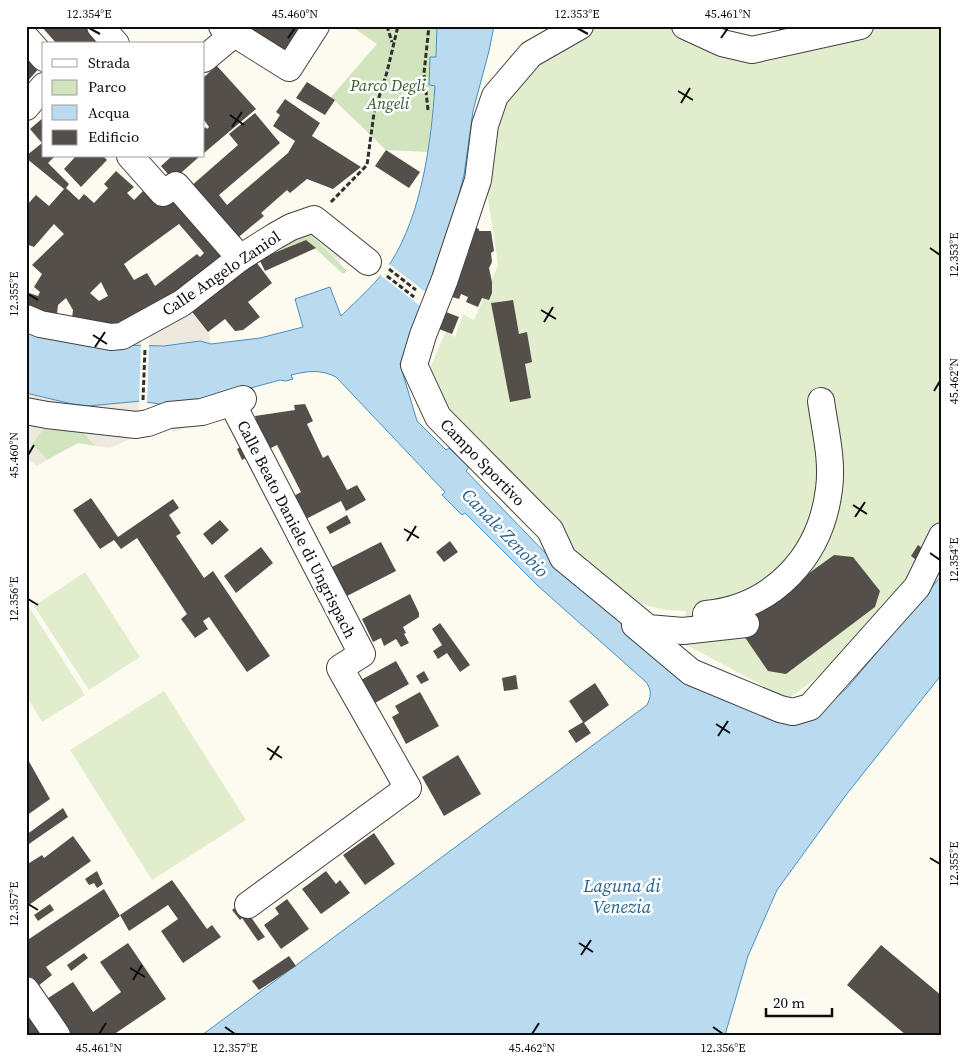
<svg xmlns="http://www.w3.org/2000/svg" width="968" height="1061" font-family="'Source Serif 4',serif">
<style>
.green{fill:#d1e4bd}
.pitch{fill:#e2edcd}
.plaza{fill:#ede9df}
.water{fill:#badbef;stroke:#498fbe}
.pier{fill:#fdfbf0}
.building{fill:#554f4b;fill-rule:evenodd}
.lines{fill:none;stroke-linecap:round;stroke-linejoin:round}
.minor-casing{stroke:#404040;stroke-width:28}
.path{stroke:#2f2f2f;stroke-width:3;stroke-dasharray:5 2.5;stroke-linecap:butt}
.minor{stroke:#fff;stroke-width:26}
.ticks{fill:none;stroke:#0d0d0d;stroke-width:2}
.labels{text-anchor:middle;stroke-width:5;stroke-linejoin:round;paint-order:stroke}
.park-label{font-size:16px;font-style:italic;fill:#315e25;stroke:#fff}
.street-label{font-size:16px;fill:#0d0d0d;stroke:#fff}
.water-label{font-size:18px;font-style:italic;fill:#246292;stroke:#fff}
.neatline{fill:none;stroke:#0d0d0d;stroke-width:2}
.ticks-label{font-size:12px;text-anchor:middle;fill:#0d0d0d}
</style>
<rect width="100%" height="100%" fill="#fdfbf0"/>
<g class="green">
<polygon points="351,26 437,26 436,57 430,58 429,85 435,85 428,152 386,150 331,97 377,44"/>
<polygon points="294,233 310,233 347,271 343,274 306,240 259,259"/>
<polygon points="43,429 82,431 95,446 78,443 47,460 32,444"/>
</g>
<g class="pitch">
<polygon points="606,26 668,26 773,52 876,26 942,26 942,524 873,636 788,699 681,642 686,611 665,610 637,603 566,550 445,413 426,377 446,331 455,337 463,314 474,320 498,265 485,177 491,127 526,70 581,33"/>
<polygon points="85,572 140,657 89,690 34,606"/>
<polygon points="29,607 85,695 42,722 26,696 26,609"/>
<polygon points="164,691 246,820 152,880 70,750"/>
</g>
<g class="plaza">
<polygon points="307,212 369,273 370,277 369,278 347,254 338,261 310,233 294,233 189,309 208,332 211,344 200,341 164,346 149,346 150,331 141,331 141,346 125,345 71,327"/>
<polygon points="26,393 72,404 139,401 138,416 147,417 147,408 173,411 172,407 147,404 147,402 241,409 173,432 167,422 110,448 95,446 82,431 43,429 32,444 47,460 37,466 26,458"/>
</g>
<path class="water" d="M 437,26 L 494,26 L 489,51 L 473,111 L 464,175 L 457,202 L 421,309 L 400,364 L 417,421 L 446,450 L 449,448 L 469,467 L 466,471 L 556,564 L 681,669 L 812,719 L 847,688 L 942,575 L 942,674 L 846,795 L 777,890 L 748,956 L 725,1035 L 202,1035 L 647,705 C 651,697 652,690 646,682 L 537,585 L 465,513 L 462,515 L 442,495 L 445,492 L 336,377 C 320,369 308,371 291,375 L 293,379 L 286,381 L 280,380 L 229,394 L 172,406 L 141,401 L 88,406 L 72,404 L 26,393 L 26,323 L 125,345 L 164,346 L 200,341 L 211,344 L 260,338 L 303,327 L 295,299 L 330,287 L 341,316 C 358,299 378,282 391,262 C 422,213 431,143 435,86 L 429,85 L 430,57 L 436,57 Z"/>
<g class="pier">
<polygon points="389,264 428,294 423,308 380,275"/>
<polygon points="141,343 149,344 147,405 139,404"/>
</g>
<g class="building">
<polygon points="41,26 93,26 109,44 57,44"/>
<polygon points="230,26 302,26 288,63"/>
<polygon points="777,26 797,26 783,36"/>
<polygon points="26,54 41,66 26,83"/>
<polygon points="217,66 256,109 204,153 204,129 206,127 207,129 209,127 204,120 204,77"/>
<polygon points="307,82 335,100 325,115 296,98"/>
<polygon points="285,99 320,123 312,136 361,167 333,189 307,179 290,193 287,190 261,213 264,216 235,240 190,187 238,145 229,134 255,113 280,143 219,195 227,205 288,153 295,141 273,126 280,115 276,112"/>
<path d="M 44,117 L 44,156 L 55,156 L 48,163 L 69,184 L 66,188 L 79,200 L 84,194 L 94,203 L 108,188 L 104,184 L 116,171 L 134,187 L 127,193 L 134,200 L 146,188 L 174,194 L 226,255 L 165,303 L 112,334 L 71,327 L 73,310 L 66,298 L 58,305 L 56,324 L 26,308 L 26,292 L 38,296 L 40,292 L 34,287 L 42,274 L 32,265 L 64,234 L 54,224 L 34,247 L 26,244 L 26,206 L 36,195 L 49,206 L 64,189 L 26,158 L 26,156 L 42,143 L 30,129 ZM 179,224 L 204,253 L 200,257 L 197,254 L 155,286 L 147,273 L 134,280 L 124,264 ZM 101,282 L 108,296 L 99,301 L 90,293 Z"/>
<polygon points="386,150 420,172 409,188 375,166"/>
<polygon points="76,156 103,156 107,160 81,187 64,169"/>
<polygon points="172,156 200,156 173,180 161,166"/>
<polygon points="472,226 479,229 479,231 491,231 494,251 491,253 492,262 489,268 492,282 492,293 489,300 482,298 478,307 466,302 468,297 461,294 459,299 452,297 469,251 465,250"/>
<polygon points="306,240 316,248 265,271 259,259"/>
<polygon points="254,259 272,283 248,302 260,317 243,330 235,331 225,319 208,332 189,308"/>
<polygon points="513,300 519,334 527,332 532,362 525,364 531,398 510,402 491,303"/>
<polygon points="446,312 459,317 452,334 439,329"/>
<polygon points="305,404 313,421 307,424 323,458 328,455 347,490 357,485 366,500 346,511 341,501 304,520 292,497 301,492 277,445 267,450 260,434 255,416 295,410 294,405"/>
<polygon points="248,443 253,454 242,460 237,449"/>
<polygon points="91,498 118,537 173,499 179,508 169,515 181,533 176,536 204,578 213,571 270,656 247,672 209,617 203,621 208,629 195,638 181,619 187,614 137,538 121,549 114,540 100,549 73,510"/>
<polygon points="347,515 351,523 330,534 326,527"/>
<polygon points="220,520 229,530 212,545 203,534"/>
<polygon points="450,541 458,552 444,562 436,552"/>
<polygon points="381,542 396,571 343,598 328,569"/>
<polygon points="918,545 931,554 923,565 911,556"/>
<polygon points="261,547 273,563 236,593 224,576"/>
<polygon points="834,555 853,557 880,591 875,607 786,674 768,671 744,636 746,619"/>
<polygon points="410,594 419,613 419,617 403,627 406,633 404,634 409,643 401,647 396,639 384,646 381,638 373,642 362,619"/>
<polygon points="440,623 470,665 460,672 447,653 438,659 433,651 442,645 432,629"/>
<polygon points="396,661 409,684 375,703 361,680"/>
<polygon points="424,671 429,680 421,684 416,676"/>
<polygon points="516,675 518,689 504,691 502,678"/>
<polygon points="595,683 609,705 584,723 591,733 576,743 568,731 583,722 569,701"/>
<polygon points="420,692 439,726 406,744 392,717 399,713 395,706"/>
<polygon points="458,755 481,794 444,816 422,777"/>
<polygon points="26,756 50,799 26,816"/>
<polygon points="63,808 68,817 26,846 26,835"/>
<polygon points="374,833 395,864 365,885 343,855"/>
<polygon points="73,836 91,861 26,907 26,865 42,855 44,858"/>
<polygon points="97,871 103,884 97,888 94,883 89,885 85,879"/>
<polygon points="326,871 336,884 340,880 350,893 321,914 302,889"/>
<polygon points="172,880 207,929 212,925 221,937 183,963 161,931 178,919 168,905 129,931 120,915"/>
<polygon points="104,889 120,916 46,967 52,975 38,986 32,977 30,979 26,973 26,941"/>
<polygon points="287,899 309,929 281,949 264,925 279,914 275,908"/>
<polygon points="241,903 265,937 258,941 242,918 240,920 232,910"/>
<polygon points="50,904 54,910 38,921 34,915"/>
<polygon points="128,943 166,999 113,1035 69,1035 45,1000 73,982 93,1012 121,992 100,962"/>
<polygon points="881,945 942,996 942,1035 906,1035 847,985"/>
<polygon points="84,953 88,958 71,971 67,965"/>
<polygon points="289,956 296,966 259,990 252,981"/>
<polygon points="26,1007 47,1035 26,1035"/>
</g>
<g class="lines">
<g class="minor-casing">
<g id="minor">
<polyline points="100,26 116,44"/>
<polyline points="222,26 289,68 316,26"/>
<polyline points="580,26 531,54 495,96 485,125 478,180 445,279 423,335 414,365 438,417 550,530 563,558 648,628 683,631 746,624"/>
<polyline points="685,26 722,43 752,50 860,26"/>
<polyline points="26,38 44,58"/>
<polyline points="204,59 234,34"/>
<polyline points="26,107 44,86"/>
<polyline points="130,156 163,193 176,185 240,258"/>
<polyline points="26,318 40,324 111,337 122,336 182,303 240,258 275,236 291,227 314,219 368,262"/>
<polyline points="232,403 362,654 340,668 408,788 248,905"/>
<polyline points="26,411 47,415 136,425 148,423 169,415 202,412 243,399"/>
<path d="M 706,614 C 774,607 821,556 829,489 C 833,460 825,430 821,401"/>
<polyline points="635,625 691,672 780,709 793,712 810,707 917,587 942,536"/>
<polyline points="26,990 57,1035"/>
</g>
</g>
<g class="path">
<polyline points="387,26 392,42"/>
<polyline points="428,110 424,73 429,26"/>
<polyline points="331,202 367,165 374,113 387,72 398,26"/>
<polyline points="389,269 416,290"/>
<polyline points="387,276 414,297"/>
<polyline points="143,400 145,349"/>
</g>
<use href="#minor" class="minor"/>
</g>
<path class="ticks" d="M 89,28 L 100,34M 577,28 L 588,34M 288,38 L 295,28M 721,38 L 728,28M 678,91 L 693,100M 681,103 L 690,88M 230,115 L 244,125M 232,127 L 242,112M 930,248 L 940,255M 28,294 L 38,300M 541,310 L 556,319M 544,322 L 553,307M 93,335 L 107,344M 95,347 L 105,332M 934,391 L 940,381M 28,455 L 34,445M 853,505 L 867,514M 855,517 L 865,502M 404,529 L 419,538M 407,541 L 416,526M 930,553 L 940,560M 28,599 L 38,605M 716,724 L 730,733M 718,736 L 728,721M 267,748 L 282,758M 270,760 L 279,746M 930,858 L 940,864M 28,904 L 38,910M 579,943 L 593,952M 581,955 L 591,940M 130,968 L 145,977M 133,980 L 142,965M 225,1027 L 235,1034M 713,1027 L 723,1034M 99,1034 L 106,1023M 532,1034 L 539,1023"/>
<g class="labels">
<g class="park-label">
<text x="388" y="91">Parco Degli<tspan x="388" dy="18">Angeli</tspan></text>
</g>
<g class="street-label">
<text transform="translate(221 273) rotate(-34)" y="6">Calle Angelo Zaniol</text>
<text transform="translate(483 462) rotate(46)" y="6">Campo Sportivo</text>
<text transform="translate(297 529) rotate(63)" y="6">Calle Beato Daniele di Ungrispach</text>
</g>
<g class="water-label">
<text transform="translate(505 533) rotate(46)" y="6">Canale Zenobio</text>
<text x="622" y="892">Laguna di<tspan x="622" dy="21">Venezia</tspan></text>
</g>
</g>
<rect width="968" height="1061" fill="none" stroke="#ffffff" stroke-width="55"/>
<rect x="42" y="42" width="162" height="115" fill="#ffffff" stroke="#9e9e9e"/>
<rect x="52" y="59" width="25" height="8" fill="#ffffff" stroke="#9e9e9e"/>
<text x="88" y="68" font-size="15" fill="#0d0d0d">Strada</text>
<rect x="52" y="80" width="25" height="15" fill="#d1e4bd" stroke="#9e9e9e"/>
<text x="88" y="92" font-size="15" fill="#0d0d0d">Parco</text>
<rect x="52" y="105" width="25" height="15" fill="#badbef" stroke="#9e9e9e"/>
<text x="88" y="118" font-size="15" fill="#0d0d0d">Acqua</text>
<rect x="52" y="130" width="25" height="15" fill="#554f4b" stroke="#9e9e9e"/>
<text x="88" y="142" font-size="15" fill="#0d0d0d">Edificio</text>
<path d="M766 1008v8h66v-8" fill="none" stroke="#0d0d0d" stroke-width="2.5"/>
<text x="773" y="1008" font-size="15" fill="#0d0d0d" stroke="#ffffff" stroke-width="4" paint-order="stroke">20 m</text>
<rect x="28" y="28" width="912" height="1006" class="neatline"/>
<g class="ticks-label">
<text x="89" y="18">12.354°E</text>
<text x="295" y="18">45.460°N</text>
<text x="577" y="18">12.353°E</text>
<text x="728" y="18">45.461°N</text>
<text transform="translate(954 255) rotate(-90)" y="4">12.353°E</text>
<text transform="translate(14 294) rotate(-90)" y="4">12.355°E</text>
<text transform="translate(954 381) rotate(-90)" y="4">45.462°N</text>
<text transform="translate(14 455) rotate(-90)" y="4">45.460°N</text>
<text transform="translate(954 560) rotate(-90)" y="4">12.354°E</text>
<text transform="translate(14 599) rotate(-90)" y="4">12.356°E</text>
<text transform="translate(954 864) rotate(-90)" y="4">12.355°E</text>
<text transform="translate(14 904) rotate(-90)" y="4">12.357°E</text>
<text x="99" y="1052">45.461°N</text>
<text x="235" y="1052">12.357°E</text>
<text x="532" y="1052">45.462°N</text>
<text x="723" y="1052">12.356°E</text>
</g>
</svg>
